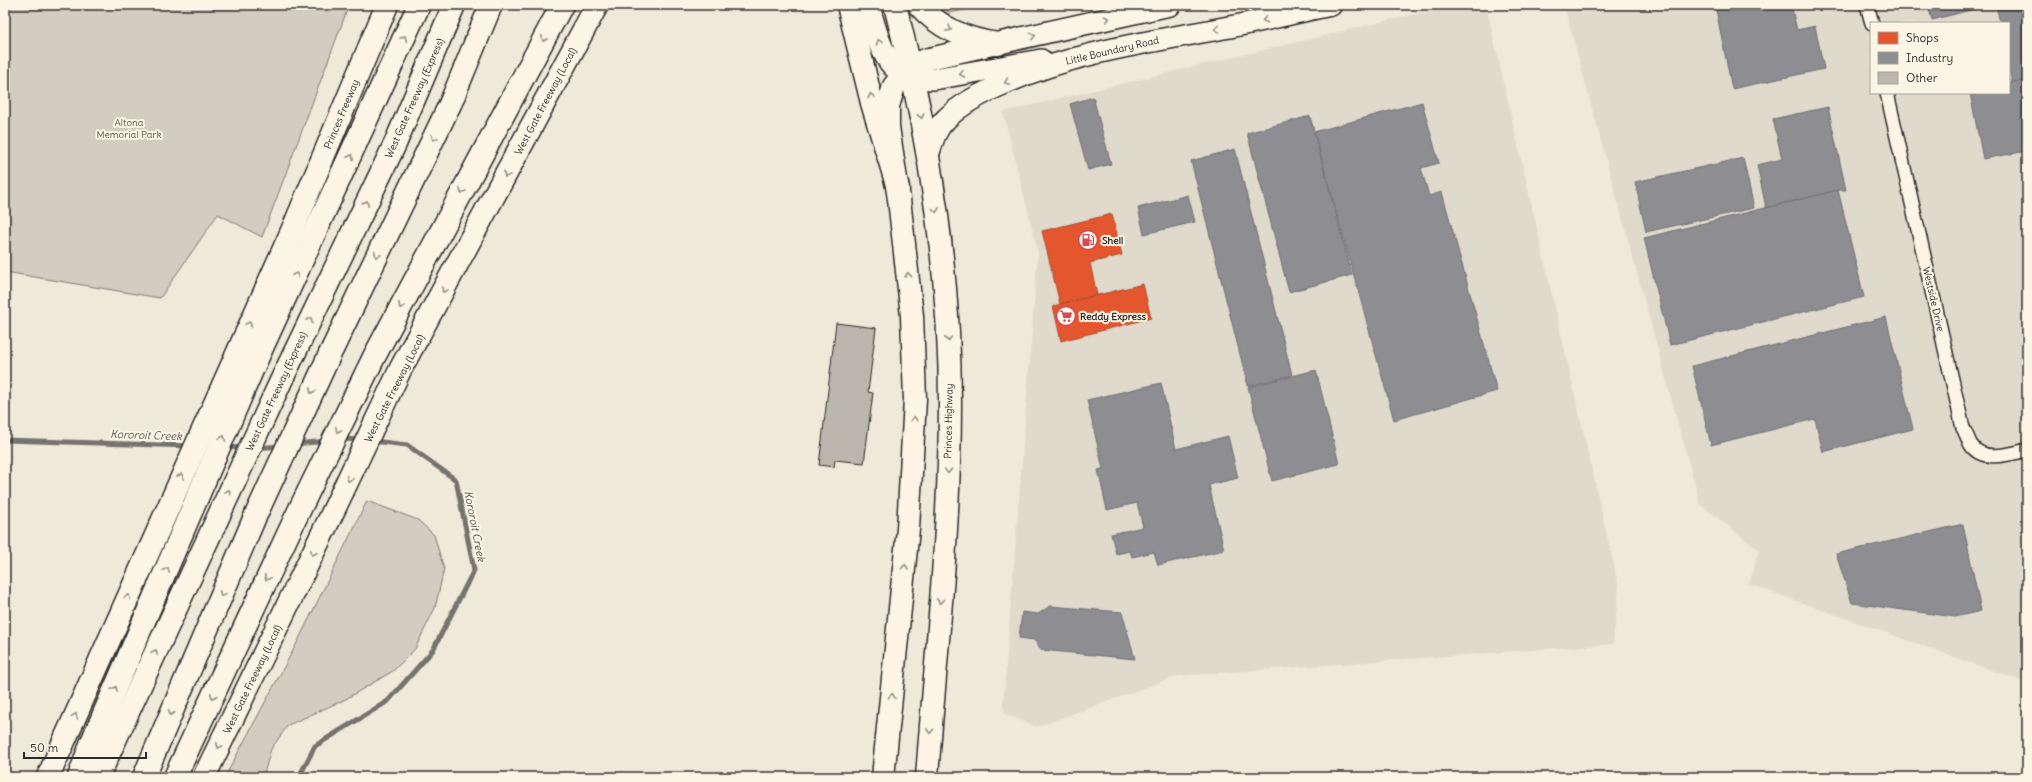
<svg xmlns="http://www.w3.org/2000/svg" width="2032" height="782" font-family="Delius,sans-serif">
<style>
.built{fill:#e0dacc;fill-rule:evenodd}
.green{fill:#d2cdc0;stroke:#7e7c76}
.shops{fill:#e4572e;stroke:#ac4a2d}
.industry{fill:#8d8d92;stroke:#707073}
.lines{fill:none;stroke-linecap:round;stroke-linejoin:round}
.stream{stroke:#75736d;stroke-width:5}
.building{fill:#bcb7ac;stroke:#2b2b2b}
.minor-casing{stroke:#2b2b2b;stroke-width:16}
.primary-casing{stroke:#2b2b2b;stroke-width:24}
.trunk-casing{stroke:#2b2b2b;stroke-width:25}
.motorway-casing{stroke:#2b2b2b;stroke-width:25}
.minor{stroke:#fcf5e5;stroke-width:13}
.primary{stroke:#fcf5e5;stroke-width:21}
.trunk{stroke:#fcf5e5;stroke-width:22}
.motorway{stroke:#fcf5e5;stroke-width:22}
.oneway{stroke:#949088}
.labels{text-anchor:middle;stroke-width:4;stroke-linejoin:round;paint-order:stroke}
.street-label{font-size:10px;fill:#2b2b2b;stroke:#fcf5e5}
.park-label{font-size:10px;fill:#555450;stroke:#fcf5e5}
.poi-label{font-size:10px;font-weight:bold;fill:#2b2b2b;stroke:#fcf5e5;text-anchor:start}
.water-label{font-size:11px;font-style:italic;fill:#565552;stroke:#fcf5e5}
</style>
<rect width="100%" height="100%" fill="#efe9da"/>
<filter id="ink" filterUnits="userSpaceOnUse"><feTurbulence type="fractalNoise" baseFrequency=".025" numOctaves="2"/><feDisplacementMap in="SourceGraphic" scale="8" xChannelSelector="R" yChannelSelector="G"/><feConvolveMatrix kernelMatrix="1 2 1 2 8 2 1 2 1" color-interpolation-filters="sRGB"/></filter>
<g filter="url(#ink)">
<g class="built">
<polygon points="1453,5 1486,5 1619,588 1613,644 1177,676 1037,727 1005,714 1003,706 1038,252 1003,112"/>
<path d="M 1564,5 L 2027,5 L 2027,683 L 1749,584 L 1759,550 L 1700,504 ZM 1871,23 L 2009,23 L 2009,93 L 1871,93 Z"/>
</g>
<g class="green">
<polygon points="5,5 349,5 262,237 218,214 160,298 5,272"/>
<polygon points="929,5 976,5 976,8 938,15"/>
<polygon points="367,501 418,520 434,535 444,569 435,608 415,649 393,671 344,700 288,725 271,749 263,777 225,777 298,641"/>
</g>
<g class="shops">
<polygon points="1112,214 1122,255 1090,263 1097,295 1060,304 1042,231"/>
<polygon points="1143,284 1151,318 1061,341 1053,306"/>
</g>
<g class="industry">
<polygon points="1715,5 1791,5 1797,30 1815,26 1824,69 1732,89"/>
<polygon points="1928,5 1990,5 1932,20"/>
<polygon points="1996,5 2027,5 2027,80 2012,83 2009,68 2009,23 2000,23"/>
<polygon points="2027,80 2027,151 1983,159 1970,93 2009,93 2009,83"/>
<polygon points="1093,97 1111,164 1088,170 1070,104"/>
<polygon points="1422,102 1439,163 1421,168 1429,196 1442,192 1497,391 1394,420 1314,132"/>
<polygon points="1828,107 1846,190 1838,190 1766,208 1757,165 1782,159 1773,119"/>
<polygon points="1310,116 1352,275 1289,292 1247,133"/>
<polygon points="1235,149 1292,375 1248,386 1191,161"/>
<polygon points="1743,158 1754,208 1646,232 1635,182"/>
<polygon points="1838,190 1864,297 1670,345 1644,238"/>
<polygon points="1188,195 1195,222 1144,234 1138,208"/>
<polygon points="1886,317 1913,429 1823,452 1815,419 1711,445 1692,366"/>
<polygon points="1316,370 1339,464 1272,481 1248,387"/>
<polygon points="1161,383 1176,449 1228,436 1238,478 1209,485 1224,550 1158,565 1154,552 1132,557 1130,551 1116,554 1111,534 1143,527 1137,503 1107,510 1098,470 1103,469 1087,400"/>
<polygon points="1963,524 1981,611 1955,617 1852,603 1836,554"/>
<polygon points="1050,606 1122,612 1135,659 1041,650 1034,640 1019,638 1022,612 1038,614"/>
</g>
<g class="lines">
<g class="stream">
<polyline points="341,439 361,440"/>
<polyline points="5,440 190,446"/>
<polyline points="295,444 327,441"/>
<polyline points="226,447 243,448"/>
<polyline points="255,448 281,446"/>
<polyline points="299,777 315,746 388,701 433,650 474,570 456,480 407,445 373,441"/>
</g>
</g>
<polygon class="building" points="836,323 876,328 868,392 873,393 864,463 835,460 834,467 819,465"/>
<g class="lines">
<g class="minor-casing">
<g id="minor">
<polyline points="1867,5 1872,23"/>
<path d="M 1887,93 L 1963,428 C 1966,433 1968,440 1971,445 C 1983,463 2010,454 2027,450"/>
</g>
</g>
<g class="primary-casing">
<g id="primary">
<polyline points="910,66 927,59 1170,5"/>
<polyline points="912,78 934,79 1041,60"/>
<path d="M 928,156 C 932,143 935,129 946,119 C 963,102 986,91 1008,82 C 1083,49 1165,40 1245,24 C 1274,18 1302,11 1331,5"/>
</g>
</g>
<g class="trunk-casing">
<path id="trunk" d="M 883,777 L 908,529 L 915,399 L 912,316 L 899,199 L 888,127 L 888,106 L 894,86 L 910,66 C 935,177 950,291 950,404 C 950,529 936,653 927,777"/>
</g>
<g class="motorway-casing">
<g id="motorway">
<polyline points="848,5 872,103 898,188"/>
<path d="M 868,5 C 876,32 882,68 912,78"/>
<polyline points="895,5 910,66"/>
<path d="M 919,5 C 939,28 967,40 998,44"/>
<polyline points="48,777 295,224 387,5"/>
<polyline points="79,777 91,744 256,361 419,5"/>
<polyline points="98,777 281,381 395,144 454,5"/>
<polyline points="144,777 254,519 329,356 451,102 491,5"/>
<polyline points="175,777 296,517 374,357 562,5"/>
<polyline points="204,777 330,518 401,368 597,5"/>
</g>
</g>
<use href="#minor" class="minor"/>
<use href="#primary" class="primary"/>
<use href="#trunk" class="trunk"/>
<use href="#motorway" class="motorway"/>
</g>
<defs><path id="oneway-chevron" d="M-2-3.5L2.5 0L-2 3.5" fill="none" stroke-width="1.6" stroke-linecap="round" stroke-linejoin="round"/></defs>
<g class="oneway">
<use href="#oneway-chevron" transform="translate(1107 19) rotate(-13)"/>
<use href="#oneway-chevron" transform="translate(1265 20) rotate(167)"/>
<use href="#oneway-chevron" transform="translate(949 29) rotate(27)"/>
<use href="#oneway-chevron" transform="translate(1217 29) rotate(171)"/>
<use href="#oneway-chevron" transform="translate(1033 36) rotate(-13)"/>
<use href="#oneway-chevron" transform="translate(404 38) rotate(-66)"/>
<use href="#oneway-chevron" transform="translate(544 39) rotate(118)"/>
<use href="#oneway-chevron" transform="translate(879 42) rotate(-110)"/>
<use href="#oneway-chevron" transform="translate(962 74) rotate(169)"/>
<use href="#oneway-chevron" transform="translate(1007 82) rotate(157)"/>
<use href="#oneway-chevron" transform="translate(871 96) rotate(-102)"/>
<use href="#oneway-chevron" transform="translate(921 116) rotate(78)"/>
<use href="#oneway-chevron" transform="translate(434 138) rotate(116)"/>
<use href="#oneway-chevron" transform="translate(351 157) rotate(-65)"/>
<use href="#oneway-chevron" transform="translate(506 175) rotate(118)"/>
<use href="#oneway-chevron" transform="translate(462 191) rotate(118)"/>
<use href="#oneway-chevron" transform="translate(366 203) rotate(-64)"/>
<use href="#oneway-chevron" transform="translate(936 210) rotate(83)"/>
<use href="#oneway-chevron" transform="translate(377 255) rotate(116)"/>
<use href="#oneway-chevron" transform="translate(296 275) rotate(-65)"/>
<use href="#oneway-chevron" transform="translate(908 275) rotate(-96)"/>
<use href="#oneway-chevron" transform="translate(444 290) rotate(118)"/>
<use href="#oneway-chevron" transform="translate(401 306) rotate(118)"/>
<use href="#oneway-chevron" transform="translate(310 320) rotate(-64)"/>
<use href="#oneway-chevron" transform="translate(249 324) rotate(-66)"/>
<use href="#oneway-chevron" transform="translate(948 339) rotate(88)"/>
<use href="#oneway-chevron" transform="translate(312 391) rotate(115)"/>
<use href="#oneway-chevron" transform="translate(914 419) rotate(-89)"/>
<use href="#oneway-chevron" transform="translate(338 430) rotate(116)"/>
<use href="#oneway-chevron" transform="translate(223 438) rotate(-67)"/>
<use href="#oneway-chevron" transform="translate(948 471) rotate(92)"/>
<use href="#oneway-chevron" transform="translate(181 476) rotate(-66)"/>
<use href="#oneway-chevron" transform="translate(349 479) rotate(115)"/>
<use href="#oneway-chevron" transform="translate(228 492) rotate(-65)"/>
<use href="#oneway-chevron" transform="translate(313 553) rotate(116)"/>
<use href="#oneway-chevron" transform="translate(905 567) rotate(-85)"/>
<use href="#oneway-chevron" transform="translate(167 570) rotate(-66)"/>
<use href="#oneway-chevron" transform="translate(267 578) rotate(115)"/>
<use href="#oneway-chevron" transform="translate(222 594) rotate(113)"/>
<use href="#oneway-chevron" transform="translate(128 597) rotate(-66)"/>
<use href="#oneway-chevron" transform="translate(940 601) rotate(94)"/>
<use href="#oneway-chevron" transform="translate(155 652) rotate(-65)"/>
<use href="#oneway-chevron" transform="translate(115 689) rotate(-66)"/>
<use href="#oneway-chevron" transform="translate(213 696) rotate(115)"/>
<use href="#oneway-chevron" transform="translate(892 696) rotate(-84)"/>
<use href="#oneway-chevron" transform="translate(171 713) rotate(113)"/>
<use href="#oneway-chevron" transform="translate(75 716) rotate(-66)"/>
<use href="#oneway-chevron" transform="translate(930 731) rotate(94)"/>
<use href="#oneway-chevron" transform="translate(219 746) rotate(116)"/>
</g>
</g>
<defs>
<g id="fuel-ring" transform="scale(1)"><circle r="9.5" fill="#fcf5e5" stroke="#d1495b" stroke-width="1.5"/><path d="M-5.5-6h7V0h2V4h1.3V-2.5L3-4.5l.8-.8L6-3V5H2.5V1h-1V6h-7ZM-4.2-4.7v3.2H.2V-4.7Z" fill="#d1495b"/></g>
<g id="supermarket-ring" transform="scale(1)"><circle r="9.5" fill="#fcf5e5" stroke="#d1495b" stroke-width="1.5"/><path d="M-6-5.5h2.5l.6 2H6L4.5 2H-2.5L-4.4-4H-6ZM-1.5 3.2a1.3 1.3 0 1 0 .1 0ZM3 3.2a1.3 1.3 0 1 0 .1 0Z" fill="#d1495b"/></g>
</defs>
<g fill-rule="evenodd">
<use href="#fuel-ring" x="1088" y="240"/>
<use href="#supermarket-ring" x="1066" y="316"/>
</g>
<g class="labels">
<g class="street-label">
<text transform="translate(1112 50) rotate(-13)" y="4">Little Boundary Road</text>
<text transform="translate(414 98) rotate(-66)" y="4">West Gate Freeway (Express)</text>
<text transform="translate(545 101) rotate(-62)" y="4">West Gate Freeway (Local)</text>
<text transform="translate(341 114) rotate(-67)" y="4">Princes Freeway</text>
<text transform="translate(1934 299) rotate(77)" y="4">Westside Drive</text>
<text transform="translate(394 388) rotate(-63)" y="4">West Gate Freeway (Local)</text>
<text transform="translate(276 391) rotate(-65)" y="4">West Gate Freeway (Express)</text>
<text transform="translate(948 421) rotate(-89)" y="4">Princes Highway</text>
<text transform="translate(252 679) rotate(-64)" y="4">West Gate Freeway (Local)</text>
</g>
<g class="park-label">
<text x="129" y="126">Altona<tspan x="129" dy="12">Memorial Park</tspan></text>
</g>
<g class="poi-label">
<text x="1102" y="244">Shell</text>
<text x="1080" y="320">Reddy Express</text>
</g>
<g class="water-label">
<text transform="translate(146 435) rotate(2)" y="4">Kororoit Creek</text>
<text transform="translate(475 526) rotate(79)" y="4">Kororoit Creek</text>
</g>
</g>
<rect width="2032" height="782" fill="none" stroke="#fcf5e5" stroke-width="20"/>
<rect x="10" y="10" width="2012" height="762" fill="none" stroke="#2b2b2b" stroke-width="1.5" filter="url(#ink)"/>
<rect x="1870" y="22" width="140" height="72" fill="#fcf5e5" stroke="#a8a49b"/>
<rect x="1878" y="32" width="20" height="12" fill="#e4572e" stroke="#a8a49b"/>
<text x="1906" y="42" font-size="12" fill="#2b2b2b">Shops</text>
<rect x="1878" y="52" width="20" height="12" fill="#8d8d92" stroke="#a8a49b"/>
<text x="1906" y="62" font-size="12" fill="#2b2b2b">Industry</text>
<rect x="1878" y="72" width="20" height="12" fill="#bcb7ac" stroke="#a8a49b"/>
<text x="1906" y="82" font-size="12" fill="#2b2b2b">Other</text>
<path d="M24 752v6h122v-6" fill="none" stroke="#2b2b2b" stroke-width="2"/>
<text x="30" y="752" font-size="12" fill="#2b2b2b" stroke="#fcf5e5" stroke-width="3" paint-order="stroke">50 m</text>
</svg>
